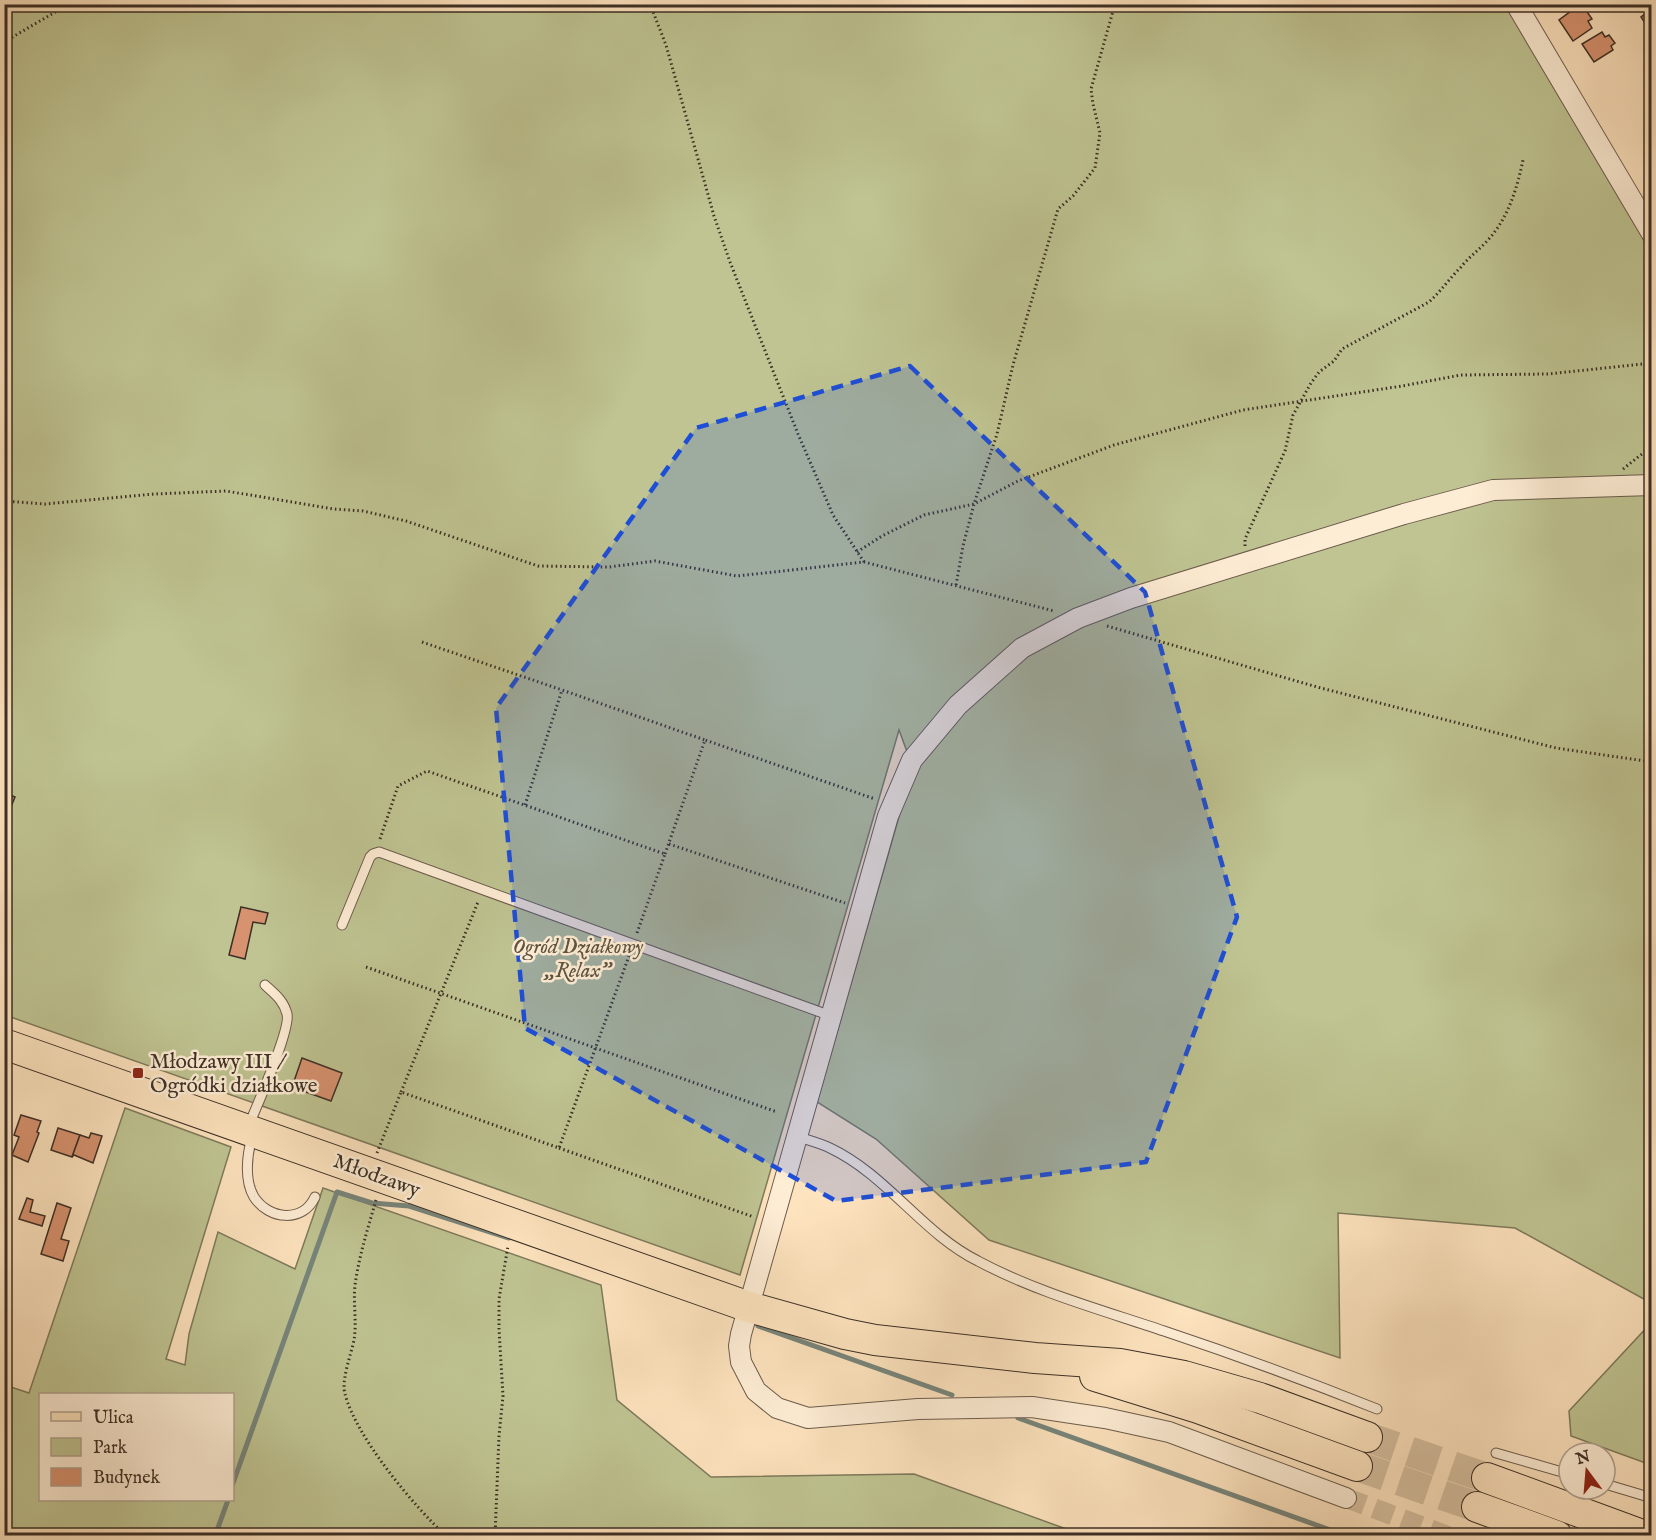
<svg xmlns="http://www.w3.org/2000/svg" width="1656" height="1540" font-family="'IM FELL English',serif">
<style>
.green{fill:#bfc492;stroke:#7e7a5c;stroke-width:1.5;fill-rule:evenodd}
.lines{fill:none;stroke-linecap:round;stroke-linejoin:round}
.stream{stroke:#77857b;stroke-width:5}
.building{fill:#d7926f;stroke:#3c2f26;stroke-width:1.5}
.street-tunnel{stroke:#d6bfa0;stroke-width:20;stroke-dasharray:20 10;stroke-linecap:butt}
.primary-tunnel{stroke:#d6bfa0;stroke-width:30;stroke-dasharray:30 15;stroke-linecap:butt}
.lane-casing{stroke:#6c5c4c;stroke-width:11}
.street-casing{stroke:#6c5c4c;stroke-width:22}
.primary-casing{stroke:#3c2f26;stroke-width:32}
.path{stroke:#3c2f26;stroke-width:3;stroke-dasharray:1.5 3;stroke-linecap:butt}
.lane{stroke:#feedd5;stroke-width:9}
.street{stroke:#feedd5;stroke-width:20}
.primary{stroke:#fde3be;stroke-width:30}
.marked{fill:#1d4ed8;fill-opacity:0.2;stroke:#1d4ed8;stroke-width:4.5;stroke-dasharray:12 8;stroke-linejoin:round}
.poi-dot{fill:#8f2418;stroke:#feedd5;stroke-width:2}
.labels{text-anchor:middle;stroke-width:5;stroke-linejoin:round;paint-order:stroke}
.park-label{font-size:21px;font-style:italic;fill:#5d5441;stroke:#feedd5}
.poi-label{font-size:21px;fill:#3c2f26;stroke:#feedd5;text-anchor:start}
.street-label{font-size:21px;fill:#3c2f26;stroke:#feedd5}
</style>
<rect width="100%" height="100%" fill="#fde3be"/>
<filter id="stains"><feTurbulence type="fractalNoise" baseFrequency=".00333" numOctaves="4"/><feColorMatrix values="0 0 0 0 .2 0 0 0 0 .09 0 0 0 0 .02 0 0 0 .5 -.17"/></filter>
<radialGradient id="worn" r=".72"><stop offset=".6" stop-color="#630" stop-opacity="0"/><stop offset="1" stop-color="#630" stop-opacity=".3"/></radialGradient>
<g class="green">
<polygon points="5,5 1507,5 1651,250 1651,1303 1515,1228 1338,1213 1340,1358 989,1240 876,1139 817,1102 913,768 899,730 740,1275 5,1015 5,824 14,797 5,793"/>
<path d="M 125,1108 L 231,1147 L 166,1359 L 185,1365 L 189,1334 L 218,1232 L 295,1269 L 323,1188 L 601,1285 L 617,1400 L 711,1477 L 914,1474 L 1083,1535 L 5,1535 L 5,1385 L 29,1393 ZM 232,1394 L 232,1500 L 40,1500 L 40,1394 Z"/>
<polygon points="1651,1323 1651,1465 1571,1436 1569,1411"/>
</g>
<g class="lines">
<g class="stream">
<polyline points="758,1326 952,1395"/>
<polyline points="1018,1418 1347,1536"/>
<polyline points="232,1486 337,1192 372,1203 409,1206 509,1238"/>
<polyline points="215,1536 228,1500"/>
</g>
</g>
<g class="building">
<polygon points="1578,6 1580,10 1584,7 1592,19 1588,21 1592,28 1573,41 1559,20"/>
<polygon points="1652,9 1652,23 1647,26 1641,17"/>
<polygon points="1602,32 1605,37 1609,35 1615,43 1611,46 1613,50 1594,62 1582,44"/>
<polygon points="4,793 15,797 4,824"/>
<polygon points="241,907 268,913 265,924 253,922 245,959 229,955"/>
<polygon points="302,1058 342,1073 331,1101 292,1087"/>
<polygon points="21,1115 41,1121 37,1132 39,1133 28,1162 12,1155 19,1137 14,1135"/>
<polygon points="58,1128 80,1135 72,1157 51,1150"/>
<polygon points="91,1133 102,1136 93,1163 74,1155 72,1157 80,1135 89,1138"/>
<polygon points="27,1198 33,1200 30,1212 45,1216 42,1226 19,1219"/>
<polygon points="57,1203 71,1208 61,1239 69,1241 63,1261 41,1254"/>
</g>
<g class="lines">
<polyline class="street-tunnel" points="1346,1498 1448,1536"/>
<g class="primary-tunnel">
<polyline points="1367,1437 1487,1478"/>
<polyline points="1357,1466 1477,1507"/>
</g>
<g class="lane-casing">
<g id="lane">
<polyline points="342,925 370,857 373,854 379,852 831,1016"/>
<path d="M 248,1127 C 256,1108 291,1029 287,1014 C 284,1001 275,994 265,985"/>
<path d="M 796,1136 C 807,1140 820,1143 830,1148 C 887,1175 922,1233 978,1261 C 1036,1292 1102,1310 1164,1331 C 1236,1355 1307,1381 1377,1409"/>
<path d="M 252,1137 C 247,1155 244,1180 254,1197 C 269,1220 303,1223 315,1197"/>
<polyline points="1496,1453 1569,1474"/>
<polyline points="1605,1484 1652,1498"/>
</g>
</g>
<g class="street-casing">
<g id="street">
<polyline points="1516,4 1652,234"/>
<polyline points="1346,1498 1169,1432 1105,1418 1032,1407 918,1409 808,1418 777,1408 756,1391 741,1362 739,1346 741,1334 888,816 912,760 958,705 1022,648 1078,618 1131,598 1404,514 1493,490 1652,485"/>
</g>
</g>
<g class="primary-casing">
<g id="primary">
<polyline points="4,1044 749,1307 845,1334 875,1340 1035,1358 1120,1364 1184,1376 1260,1398 1367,1437"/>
<polyline points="1095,1376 1198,1408 1357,1466"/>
<polyline points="1487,1478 1645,1536"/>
<polyline points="1477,1507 1557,1536"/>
</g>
</g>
<g class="path">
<polyline points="650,4 666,45 714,216 730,262 798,434 833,515 864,562"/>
<polyline points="4,42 69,4"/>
<polyline points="1623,469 1652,446"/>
<polyline points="4,501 45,504 154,494 226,491 334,509 363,511 406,521 538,566 609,567 655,561 737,576 864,562 1054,611"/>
<path d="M 1245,546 L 1245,539 L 1285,451 L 1293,415 L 1311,383 L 1319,372 L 1334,361 L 1342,349 L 1429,302 C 1441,291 1450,278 1461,267 C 1469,257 1479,250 1488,240 C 1508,218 1517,189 1523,160"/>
<polyline points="857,552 882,536 924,515 974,504 1018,481 1114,445 1243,410 1402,386 1461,375 1548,374 1652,363"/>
<polyline points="956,585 963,546 974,504 997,434 1013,365 1058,209 1073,196 1095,168 1100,133 1093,104 1091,89 1115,4"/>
<polyline points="1107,626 1317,687 1556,748 1652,762"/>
<polyline points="422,642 562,690"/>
<polyline points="525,805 562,690 705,740"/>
<polyline points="380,839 398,786 427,771 665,854 637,933"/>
<polyline points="669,844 845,903"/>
<polyline points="665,854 705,740 875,799"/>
<polyline points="366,967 777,1112"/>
<polyline points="401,1092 478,902"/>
<polyline points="559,1148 754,1217"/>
<polyline points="377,1153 401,1092 559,1148 629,956"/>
<path d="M 376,1200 C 368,1228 359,1256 355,1285 C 353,1303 357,1322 354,1340 C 351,1355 341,1380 345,1394 C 356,1437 413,1505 446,1536"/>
<polyline points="495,1536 499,1436 503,1396 499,1329 499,1299 508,1246"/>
</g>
<use href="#lane" class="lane"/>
<use href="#street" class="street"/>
<use href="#primary" class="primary"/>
</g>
<path class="marked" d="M 910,366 L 1145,592 L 1237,917 L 1146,1162 L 836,1201 L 525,1028 L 496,708 L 696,428 Z"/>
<rect class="poi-dot" x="132" y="1067" width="12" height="12" rx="3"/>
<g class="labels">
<g class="park-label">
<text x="578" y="953">Ogród Działkowy<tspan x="578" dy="24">„Relax”</tspan></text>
</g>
<g class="poi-label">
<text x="150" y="1068">Młodzawy III /<tspan x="150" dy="24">Ogródki działkowe</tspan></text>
</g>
<g class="street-label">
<text transform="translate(377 1175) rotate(20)" y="7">Młodzawy</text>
</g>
</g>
<rect width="1656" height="1540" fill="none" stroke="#fde3be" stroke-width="24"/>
<rect x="6" y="6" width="1644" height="1528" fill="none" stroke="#3c2f26" stroke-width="3"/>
<rect x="12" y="12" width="1632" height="1516" fill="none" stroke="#3c2f26" stroke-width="1.5"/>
<rect x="39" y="1393" width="195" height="108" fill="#feedd5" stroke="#b0a18f" stroke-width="1.5"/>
<rect x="51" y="1412" width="30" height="9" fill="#fde3be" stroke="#b0a18f" stroke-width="1.5"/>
<text x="93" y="1423" font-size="18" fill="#3c2f26">Ulica</text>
<rect x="51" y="1438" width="30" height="18" fill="#bfc492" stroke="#b0a18f" stroke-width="1.5"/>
<text x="93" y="1453" font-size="18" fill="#3c2f26">Park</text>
<rect x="51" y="1468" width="30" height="18" fill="#d7926f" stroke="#b0a18f" stroke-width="1.5"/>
<text x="93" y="1483" font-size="18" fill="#3c2f26">Budynek</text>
<g transform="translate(1587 1471) rotate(344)"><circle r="28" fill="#feedd5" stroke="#b0a18f" stroke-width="1.5"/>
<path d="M0-4.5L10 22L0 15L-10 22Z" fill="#8f2418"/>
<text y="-9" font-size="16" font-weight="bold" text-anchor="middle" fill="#3c2f26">N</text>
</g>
<rect width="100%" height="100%" filter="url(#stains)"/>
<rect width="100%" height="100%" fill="url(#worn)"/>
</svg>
